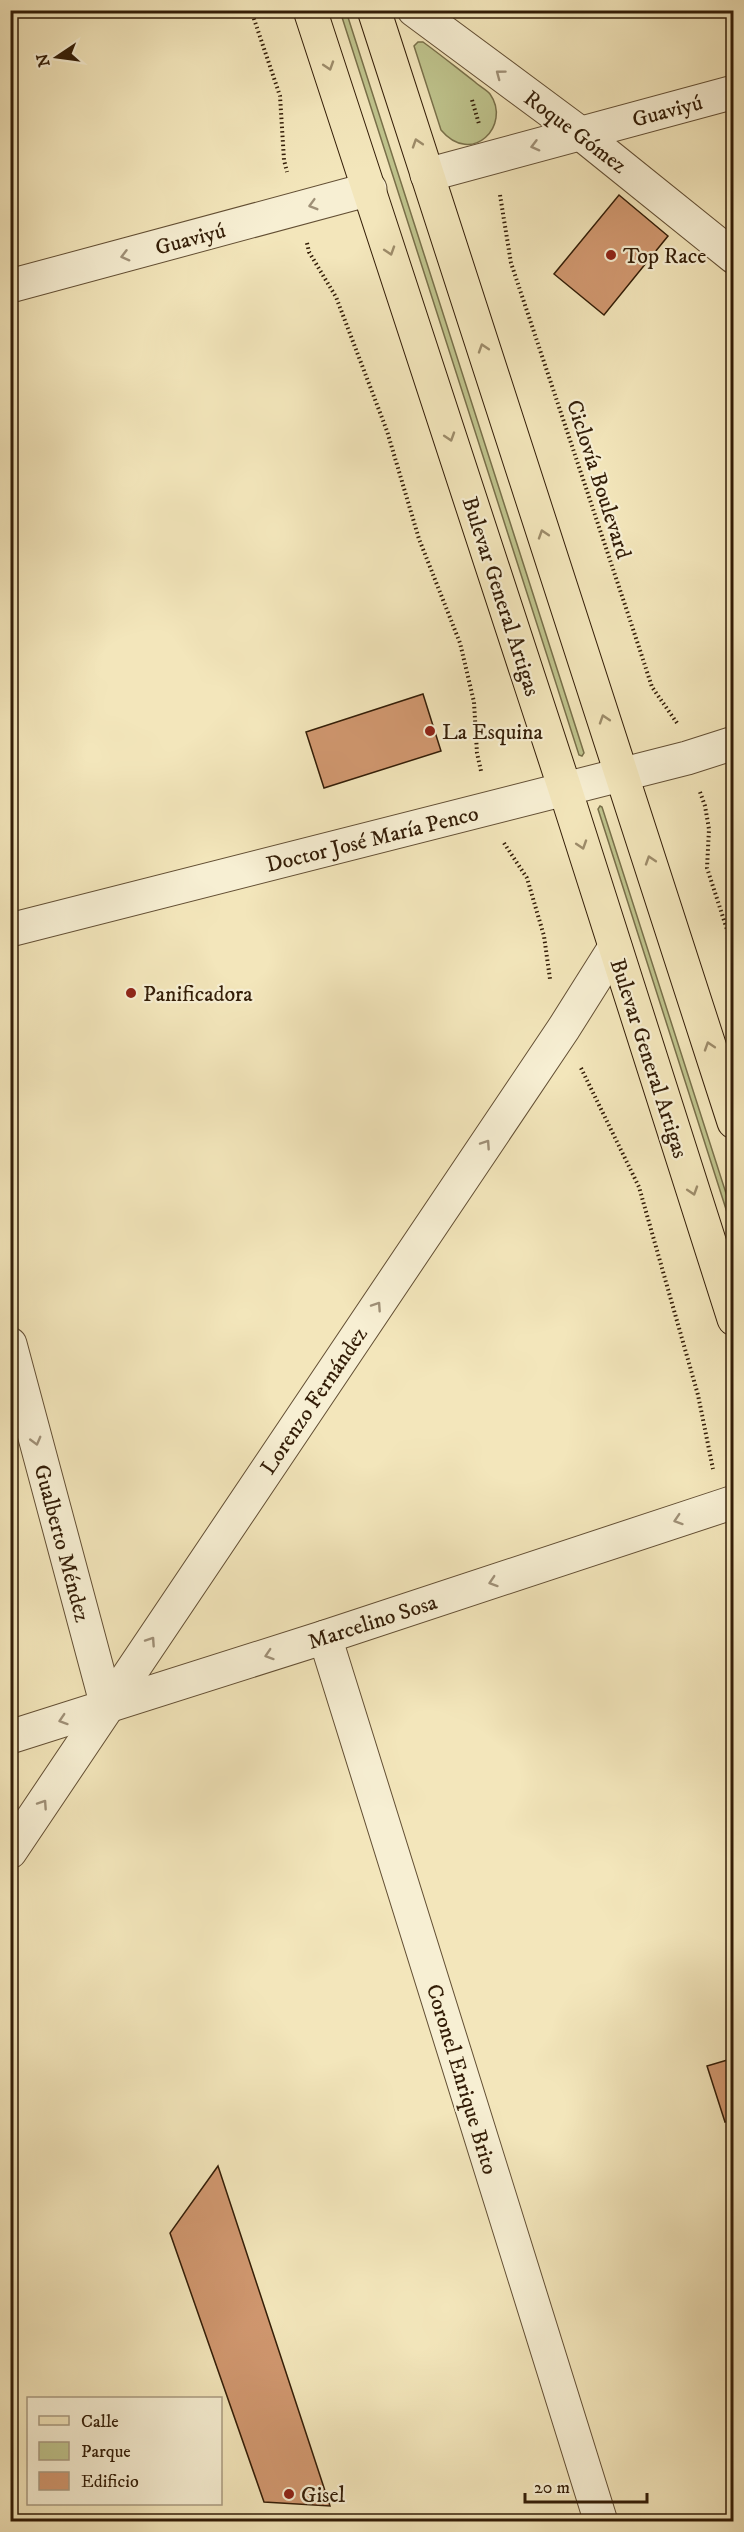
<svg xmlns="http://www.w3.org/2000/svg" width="744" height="2532" font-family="'IM FELL DW Pica',serif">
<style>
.green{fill:#bfc48d;stroke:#79704a;stroke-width:1.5}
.building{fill:#d19870;stroke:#331d07;stroke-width:1.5}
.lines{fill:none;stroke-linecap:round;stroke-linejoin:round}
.minor-casing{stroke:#634f34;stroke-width:35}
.major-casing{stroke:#331d07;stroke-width:35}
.path{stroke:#331d07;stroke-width:4;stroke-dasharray:1.5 3;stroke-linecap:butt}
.minor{stroke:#f7efd3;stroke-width:33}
.major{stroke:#f3e6bb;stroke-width:33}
.oneway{stroke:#9d8c6a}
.oneway2{stroke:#9f9077}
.poi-dot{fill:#8f2418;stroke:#f7efd3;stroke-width:2}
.labels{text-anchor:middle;stroke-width:4.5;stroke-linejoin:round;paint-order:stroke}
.street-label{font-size:22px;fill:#331d07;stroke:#f7efd3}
.poi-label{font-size:22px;fill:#331d07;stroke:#f7efd3;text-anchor:start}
</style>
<rect width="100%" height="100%" fill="#f3e6bb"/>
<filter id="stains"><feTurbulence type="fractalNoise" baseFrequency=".00333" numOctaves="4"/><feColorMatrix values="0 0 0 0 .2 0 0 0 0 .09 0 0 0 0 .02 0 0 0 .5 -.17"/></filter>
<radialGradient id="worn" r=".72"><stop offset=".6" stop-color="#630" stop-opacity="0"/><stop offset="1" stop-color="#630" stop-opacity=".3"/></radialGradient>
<g class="green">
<polygon points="340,11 346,11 584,753 582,756 579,755"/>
<path d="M 418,42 L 423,42 C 441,55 458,69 475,82 C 479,86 487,90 490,94 C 512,125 472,167 441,130 L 414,46 Z"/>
<polygon points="600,806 602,807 733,1215 733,1231 598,809"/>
</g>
<g class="building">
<polygon points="619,195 668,236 604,315 554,274"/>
<polygon points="423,694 441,751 324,788 306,732"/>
<polygon points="734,2058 734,2119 725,2122 707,2066"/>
<polygon points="218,2166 330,2506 264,2502 170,2233"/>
</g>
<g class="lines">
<g class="minor-casing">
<g id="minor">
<polyline points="414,10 580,133 734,257"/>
<polyline points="427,175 734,92"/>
<polyline points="10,286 370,189"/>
<polyline points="10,930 687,758 734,743"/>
<polyline points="10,1344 107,1706"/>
<polyline points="325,1637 601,2522"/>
<polyline points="10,1737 325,1637 734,1502"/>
<polyline points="10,1852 564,1028 615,947"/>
</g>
</g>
<g class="major-casing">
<g id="major">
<polyline points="310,10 565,789 734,1319"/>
<polyline points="374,10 734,1122"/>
</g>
</g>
<g class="path">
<polyline points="251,10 280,96 284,160 287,172"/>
<polyline points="472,100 479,124"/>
<polyline points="500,195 511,263 632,626 652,687 677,723"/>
<polyline points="307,243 309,252 336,297 387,431 419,539 460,643 474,702 477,753 481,771"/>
<polyline points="700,792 705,806 709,829 707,868 734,951"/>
<polyline points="504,843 527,878 544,936 550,979"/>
<polyline points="581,1068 639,1187 698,1395 713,1469"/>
<polyline points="729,1541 734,1550"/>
</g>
<use href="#minor" class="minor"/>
<use href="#major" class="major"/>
</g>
<defs><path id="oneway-chevron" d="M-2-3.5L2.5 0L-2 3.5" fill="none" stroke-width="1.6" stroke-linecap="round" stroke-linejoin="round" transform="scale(1.5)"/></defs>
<g class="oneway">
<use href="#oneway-chevron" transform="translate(329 66) rotate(72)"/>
<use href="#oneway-chevron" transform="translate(417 143) rotate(-108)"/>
<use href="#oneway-chevron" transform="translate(390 251) rotate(72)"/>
<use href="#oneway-chevron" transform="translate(483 348) rotate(-108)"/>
<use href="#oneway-chevron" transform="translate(450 437) rotate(72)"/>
<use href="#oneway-chevron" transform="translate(543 534) rotate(-108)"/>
<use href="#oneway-chevron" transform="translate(604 719) rotate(-108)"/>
<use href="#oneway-chevron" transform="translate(582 845) rotate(72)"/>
<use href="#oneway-chevron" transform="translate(650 860) rotate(-108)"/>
<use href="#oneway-chevron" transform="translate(709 1046) rotate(-108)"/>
<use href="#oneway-chevron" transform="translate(693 1191) rotate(72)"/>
</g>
<g class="oneway2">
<use href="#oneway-chevron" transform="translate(500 74) rotate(-143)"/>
<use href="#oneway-chevron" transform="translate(535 146) rotate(165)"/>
<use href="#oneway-chevron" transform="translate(313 205) rotate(164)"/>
<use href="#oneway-chevron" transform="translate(125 256) rotate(165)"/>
<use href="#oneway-chevron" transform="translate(486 1144) rotate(-56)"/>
<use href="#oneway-chevron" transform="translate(377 1306) rotate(-56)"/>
<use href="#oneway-chevron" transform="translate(36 1441) rotate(75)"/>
<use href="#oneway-chevron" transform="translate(678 1520) rotate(162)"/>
<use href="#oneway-chevron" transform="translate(493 1582) rotate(162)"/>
<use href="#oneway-chevron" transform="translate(151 1641) rotate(-56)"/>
<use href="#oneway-chevron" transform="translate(269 1655) rotate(162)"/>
<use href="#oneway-chevron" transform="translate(63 1720) rotate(162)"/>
<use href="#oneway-chevron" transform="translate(43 1804) rotate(-56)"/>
</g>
<g class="poi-dot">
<circle cx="611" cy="255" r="6"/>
<circle cx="430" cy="731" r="6"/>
<circle cx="131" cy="993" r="6"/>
<circle cx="289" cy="2494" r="6"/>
</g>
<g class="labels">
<g class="street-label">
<text transform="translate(667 110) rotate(-15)" y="8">Guaviyú</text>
<text transform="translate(576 131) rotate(37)" y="8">Roque Gómez</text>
<text transform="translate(190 238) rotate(-15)" y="8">Guaviyú</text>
<text transform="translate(600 479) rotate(72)" y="8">Ciclovía Boulevard</text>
<text transform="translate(502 596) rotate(72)" y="8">Bulevar General Artigas</text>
<text transform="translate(372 838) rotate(-14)" y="8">Doctor José María Penco</text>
<text transform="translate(650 1058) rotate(72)" y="8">Bulevar General Artigas</text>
<text transform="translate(313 1400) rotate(-56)" y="8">Lorenzo Fernández</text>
<text transform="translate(63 1543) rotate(75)" y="8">Gualberto Méndez</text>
<text transform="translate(372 1621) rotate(-18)" y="8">Marcelino Sosa</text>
<text transform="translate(463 2079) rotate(73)" y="8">Coronel Enrique Brito</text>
</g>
<g class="poi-label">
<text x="623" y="263">Top Race</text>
<text x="442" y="739">La Esquina</text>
<text x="143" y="1001">Panificadora</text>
<text x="301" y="2502">Gisel</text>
</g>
</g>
<rect width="744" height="2532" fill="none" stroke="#f3e6bb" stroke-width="36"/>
<rect x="12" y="12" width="720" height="2508" fill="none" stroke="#331d07" stroke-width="3"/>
<rect x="18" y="18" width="708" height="2496" fill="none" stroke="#331d07" stroke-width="1.5"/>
<rect x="27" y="2397" width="195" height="108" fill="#f7efd3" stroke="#a99b81" stroke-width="1.5"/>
<rect x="39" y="2416" width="30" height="9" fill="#f3e6bb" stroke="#a99b81" stroke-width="1.5"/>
<text x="81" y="2427" font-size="18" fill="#331d07">Calle</text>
<rect x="39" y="2442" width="30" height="18" fill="#bfc48d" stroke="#a99b81" stroke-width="1.5"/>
<text x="81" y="2457" font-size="18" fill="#331d07">Parque</text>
<rect x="39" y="2472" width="30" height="18" fill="#d19870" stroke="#a99b81" stroke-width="1.5"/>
<text x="81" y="2487" font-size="18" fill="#331d07">Edificio</text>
<g transform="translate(57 57) rotate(257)" stroke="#f7efd3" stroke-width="4.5" paint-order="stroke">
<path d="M0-4.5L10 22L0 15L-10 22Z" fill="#331d07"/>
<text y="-9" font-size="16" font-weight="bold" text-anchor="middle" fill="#331d07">N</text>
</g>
<path d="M525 2493v9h122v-9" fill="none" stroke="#331d07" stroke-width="3"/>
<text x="534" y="2493" font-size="18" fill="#331d07" stroke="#f7efd3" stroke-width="4.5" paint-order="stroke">20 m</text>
<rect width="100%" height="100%" filter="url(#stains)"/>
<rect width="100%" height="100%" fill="url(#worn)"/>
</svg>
